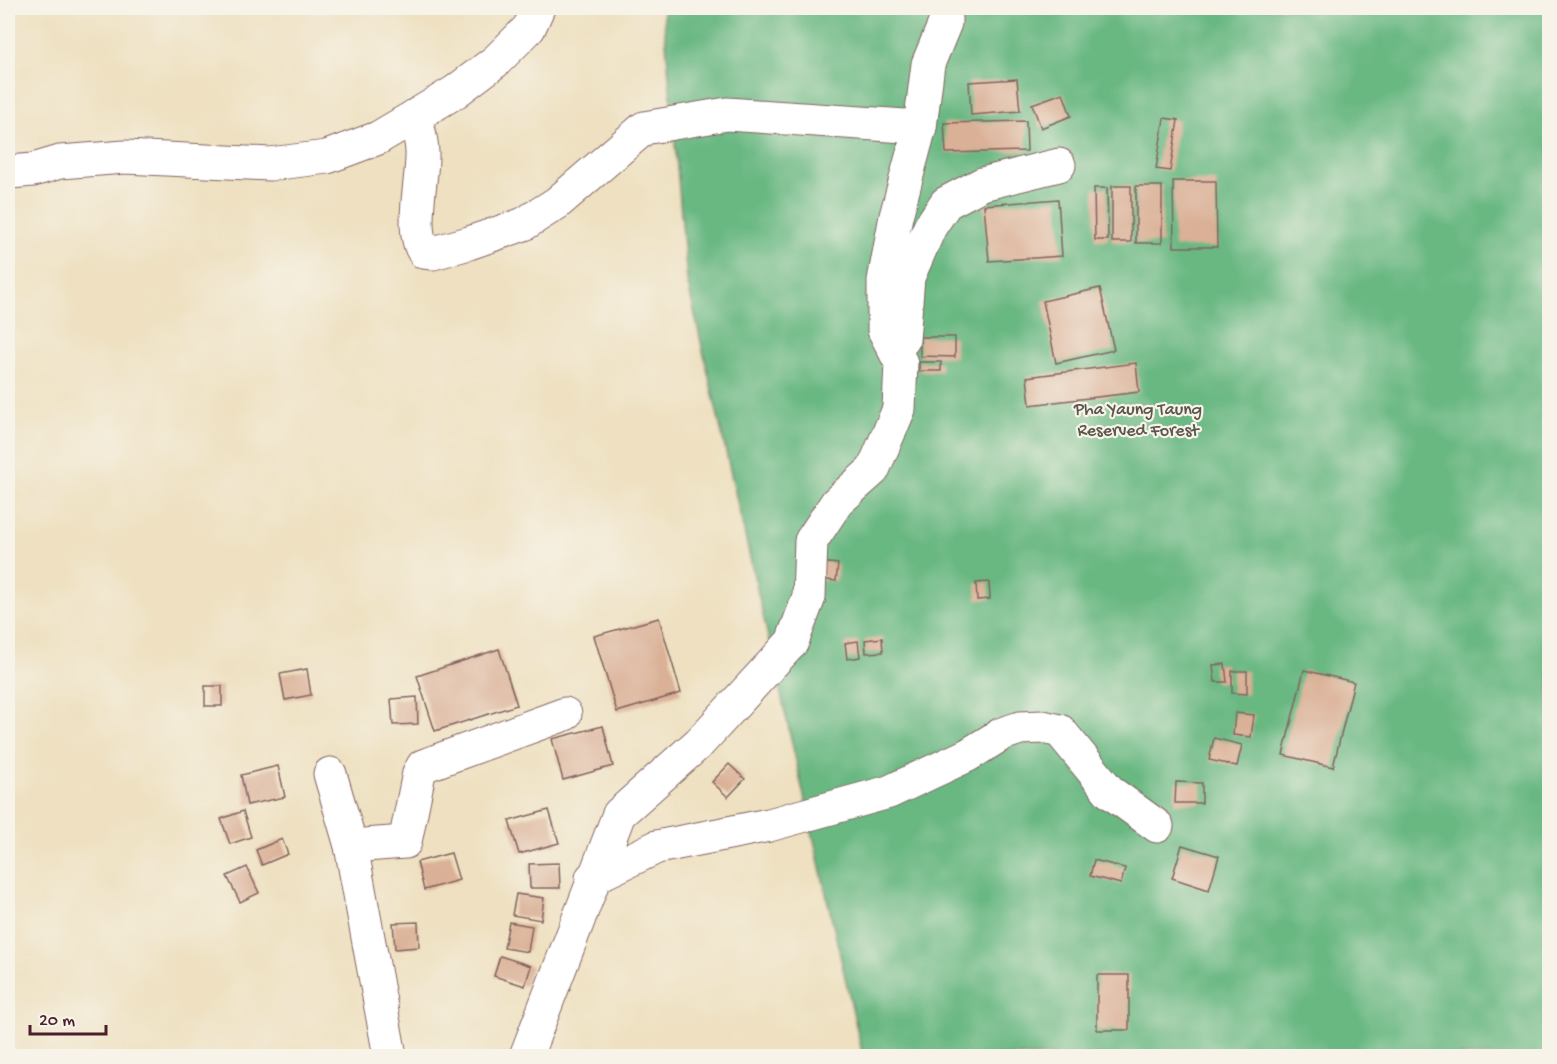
<svg xmlns="http://www.w3.org/2000/svg" width="1557" height="1064" font-family="'Gochi Hand',sans-serif">
<style>
.forest{fill:#69b882;stroke:#5a6c56;stroke-width:1.5}
.building{fill:#dab096}
.lines{fill:none;stroke-linecap:round;stroke-linejoin:round}
.minor-casing{stroke:#83635f;stroke-width:35}
.minor{stroke:#fff;stroke-width:33}
.labels{text-anchor:middle;stroke-width:4.5;stroke-linejoin:round;paint-order:stroke}
.park-label{font-size:18px;fill:#5b564c;stroke:#f7f3e8}
</style>
<rect width="100%" height="100%" fill="#f7f3e8"/>
<filter id="ink" filterUnits="userSpaceOnUse"><feTurbulence type="fractalNoise" baseFrequency=".0167" numOctaves="2"/><feDisplacementMap in="SourceGraphic" scale="12" xChannelSelector="R" yChannelSelector="G"/><feConvolveMatrix kernelMatrix="1 2 1 2 8 2 1 2 1" color-interpolation-filters="sRGB"/></filter>
<filter id="wash" filterUnits="userSpaceOnUse"><feTurbulence type="fractalNoise" baseFrequency=".008" numOctaves="4" result="noise"/><feDisplacementMap in="SourceGraphic" scale="24" xChannelSelector="R" yChannelSelector="G"/><feGaussianBlur stdDeviation="1.35" result="paint"/><feColorMatrix in="noise" values="0 0 0 0 0 0 0 0 0 0 0 0 0 0 0 0 0 1.4 0 .05"/><feComposite in="paint" operator="in"/></filter>
<g filter="url(#wash)">
<rect width="100%" height="100%" fill="#eee0c0"/>
<polygon class="forest" points="663,8 1549,8 1549,1056 863,1056 687,280"/>
<g id="blocks">
<g class="building">
<polygon points="1017,79 1020,111 971,115 969,82"/>
<polygon points="1063,93 1071,116 1041,128 1032,104"/>
<polygon points="1164,118 1178,120 1170,171 1156,169"/>
<polygon points="1026,121 1027,151 946,153 944,123"/>
<polygon points="1173,181 1216,181 1217,247 1174,247"/>
<rect x="1112" y="186" width="19" height="56"/>
<rect x="1136" y="186" width="26" height="57"/>
<polygon points="1094,188 1107,188 1108,240 1095,240"/>
<polygon points="1058,199 1062,256 989,261 984,205"/>
<polygon points="1100,288 1114,350 1056,363 1043,301"/>
<polygon points="920,337 955,337 955,357 920,356"/>
<rect x="919" y="362" width="22" height="9"/>
<polygon points="1136,363 1139,392 1030,405 1027,377"/>
<polygon points="819,562 838,564 836,581 817,579"/>
<polygon points="989,582 990,599 977,600 976,583"/>
<polygon points="659,618 681,693 617,712 594,636"/>
<polygon points="882,638 883,652 866,653 865,640"/>
<polygon points="858,641 860,657 847,659 845,643"/>
<polygon points="499,649 517,705 435,731 417,676"/>
<polygon points="1225,664 1227,682 1215,682 1213,665"/>
<polygon points="307,669 311,695 285,700 280,674"/>
<polygon points="1304,670 1354,682 1333,767 1283,755"/>
<polygon points="1232,671 1247,671 1247,694 1232,693"/>
<rect x="205" y="686" width="17" height="20"/>
<polygon points="417,697 418,724 393,725 391,699"/>
<polygon points="1235,713 1254,715 1251,737 1233,735"/>
<polygon points="603,726 613,766 563,780 552,739"/>
<polygon points="1214,738 1242,745 1237,766 1209,760"/>
<polygon points="729,764 745,779 728,797 712,782"/>
<polygon points="278,766 285,797 247,805 241,775"/>
<polygon points="1176,782 1202,783 1202,803 1175,803"/>
<polygon points="549,810 559,843 519,854 509,821"/>
<polygon points="243,811 251,837 230,844 221,819"/>
<polygon points="282,839 288,854 262,865 256,850"/>
<polygon points="1182,845 1219,856 1209,890 1172,878"/>
<polygon points="451,853 459,880 424,890 417,862"/>
<polygon points="1094,860 1125,868 1121,884 1090,876"/>
<polygon points="559,863 560,888 530,888 529,864"/>
<polygon points="247,867 259,893 240,902 227,876"/>
<polygon points="516,894 544,898 541,920 512,915"/>
<polygon points="418,922 419,947 395,949 393,923"/>
<polygon points="509,922 532,926 528,952 504,948"/>
<polygon points="500,956 531,966 525,986 494,976"/>
<rect x="1097" y="975" width="32" height="55"/>
</g>
</g>
</g>
<g filter="url(#ink)">
<use href="#blocks" fill-opacity="0" stroke="#83635f" stroke-width="1.5"/>
<g class="lines">
<g class="minor-casing">
<g id="minor">
<polyline points="415,116 455,92 496,61 529,28 538,8"/>
<path d="M 8,170 L 10,172 L 33,170 L 60,162 L 125,157 L 270,164 L 327,157 L 378,138 L 415,116 C 418,128 422,140 422,153 C 423,179 409,230 424,252 L 433,253 L 469,243 L 524,224 L 557,203 L 644,128 L 727,114 L 920,127"/>
<polyline points="903,340 908,277 930,227 946,203 982,184 1059,165"/>
<polyline points="330,774 351,846 390,1056"/>
<polyline points="351,846 405,842 419,773 423,766 565,714"/>
<polyline points="592,878 657,847 769,825 889,792 968,755 1002,734 1020,728 1043,727 1060,731 1110,792 1157,826"/>
<polyline points="526,1056 619,814 700,742 792,642 809,597 811,541 837,502 873,470 899,409 901,363 884,330 884,281 896,216 920,127 928,64 945,23 945,8"/>
</g>
</g>
<use href="#minor" class="minor"/>
</g>
</g>
<g class="labels">
<g class="park-label">
<text x="1138" y="414">Pha Yaung Taung<tspan x="1138" dy="21">Reserved Forest</tspan></text>
</g>
</g>
<rect width="1557" height="1064" fill="none" stroke="#f7f3e8" stroke-width="30"/>
<path d="M30 1025v9h76v-9" fill="none" stroke="#4a1f2b" stroke-width="3"/>
<text x="39" y="1025" font-size="18" fill="#4a1f2b" stroke="#f7f3e8" stroke-width="4.5" paint-order="stroke">20 m</text>
</svg>
